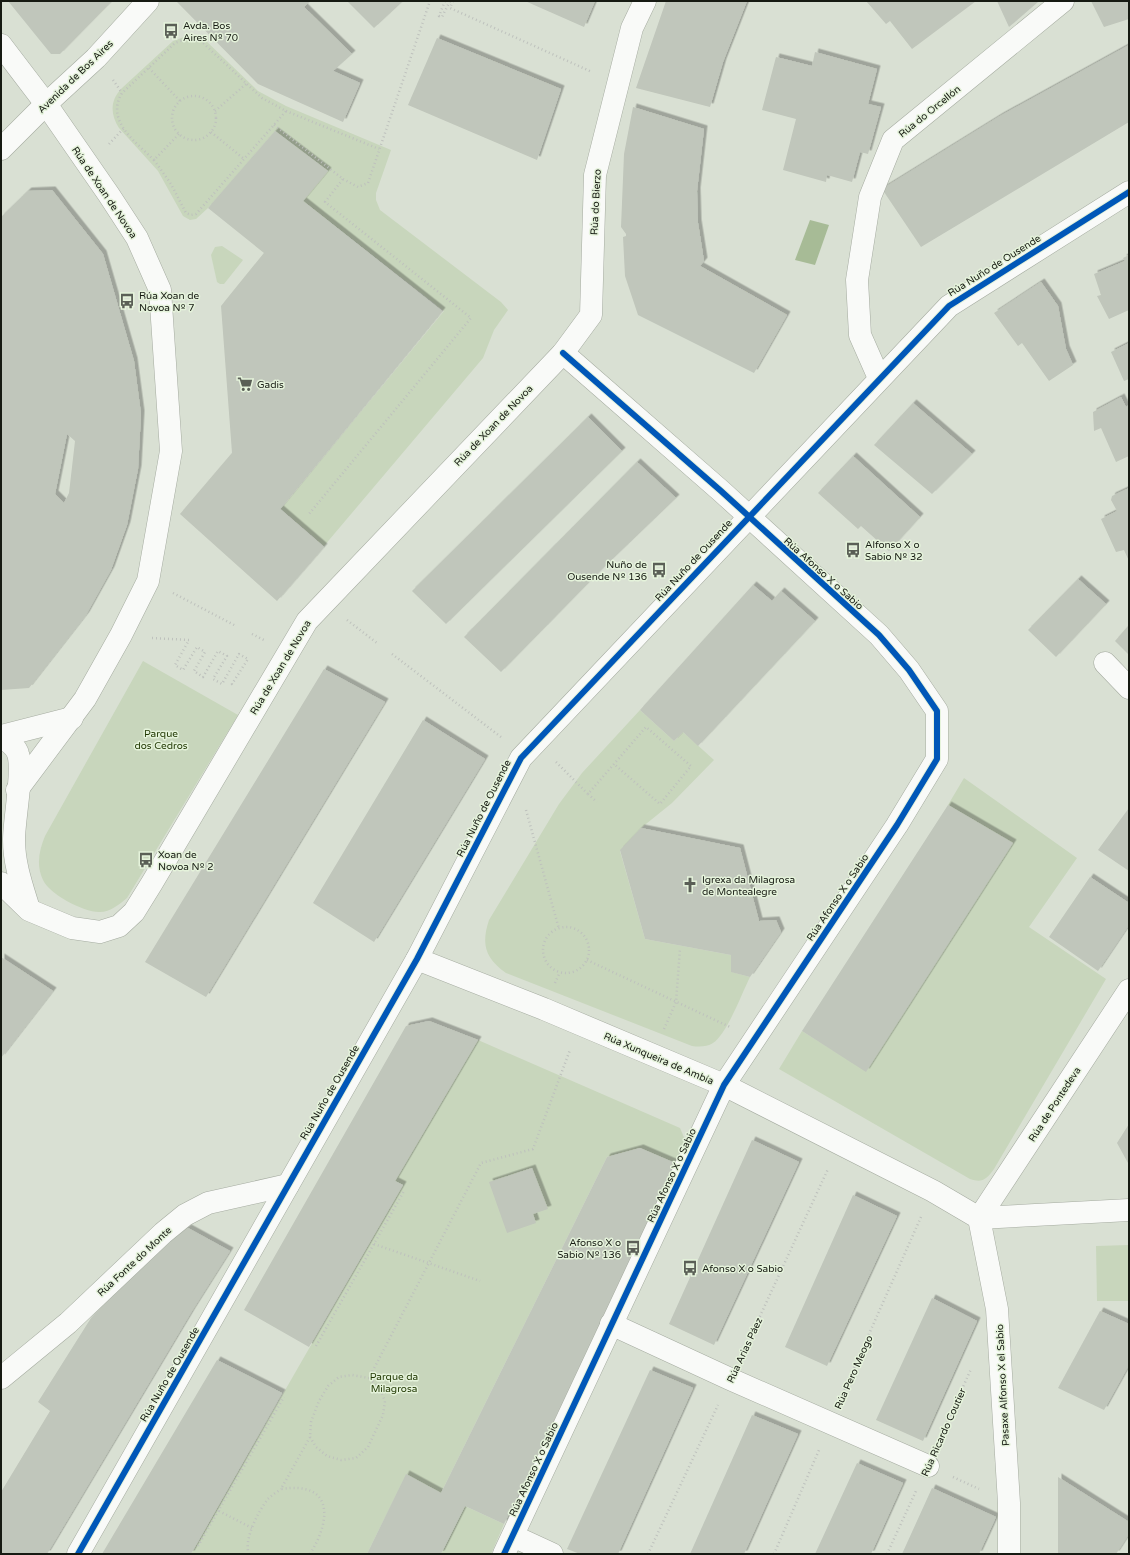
<svg xmlns="http://www.w3.org/2000/svg" width="1130" height="1555" font-family="'Varela Round',sans-serif">
<style>
.green{fill:#c8d6bc}
.water{fill:#a7bb96}
.building{fill:#c0c6bb;fill-rule:evenodd;filter:url(#shadow)}
.lines{fill:none;stroke-linecap:round;stroke-linejoin:round}
.minor-casing{stroke:#a5aba0;stroke-width:23}
.path{stroke:#bec1bd;stroke-width:2.5;stroke-dasharray:1 3;stroke-linecap:butt}
.minor{stroke:#f9faf8;stroke-width:22}
.cycleway-casing{stroke:#e5f3db;stroke-width:8}
.cycleway{stroke:#0057b8;stroke-width:6}
.labels{text-anchor:middle;stroke-width:3;stroke-linejoin:round;paint-order:stroke}
.poi-label{font-size:10px;fill:#161a12;stroke:#e5f3db;text-anchor:start}
.street-label{font-size:10px;fill:#161a12;stroke:#e5f3db}
.park-label{font-size:10px;fill:#233a05;stroke:#e5f3db}
</style>
<defs>
<filter id="shadow"><feDropShadow dx="3.5" dy="-3.5" stdDeviation="0" flood-color="#0004"/></filter>
</defs>
<rect width="100%" height="100%" fill="#d9e0d3"/>
<g class="green">
<path d="M 187,36 L 203,38 L 258,91 L 286,106 L 391,150 L 376,193 L 376,200 L 380,210 L 501,302 L 508,310 L 494,330 L 483,358 L 324,546 L 281,509 L 444,311 L 303,201 L 328,171 L 275,131 L 208,208 L 196,219 L 190,220 L 183,216 L 158,171 L 119,128 C 110,114 110,100 122,88 L 173,41 Z"/>
<polygon points="222,246 243,260 224,284 220,284 217,282 211,255 215,247"/>
<path d="M 143,661 L 238,715 L 127,898 C 120,904 110,912 100,912 C 85,913 49,894 43,880 C 36,865 39,851 45,836 Z"/>
<path d="M 640,710 L 674,741 L 683,732 L 714,760 L 672,803 L 641,828 L 620,851 L 645,939 L 731,955 L 732,972 L 750,977 C 742,993 727,1034 713,1043 C 707,1047 699,1047 692,1046 L 506,973 C 485,958 481,944 489,920 L 559,804 L 582,773 Z"/>
<path d="M 964,778 L 1077,858 L 1029,927 L 1106,979 L 994,1169 C 986,1180 982,1183 970,1179 L 779,1069 L 802,1031 L 866,1071 L 1012,843 L 948,805 Z"/>
<polygon points="478,1040 680,1128 686,1142 675,1163 640,1148 607,1157 441,1493 406,1475 367,1554 191,1554 403,1185 395,1181"/>
<polygon points="1129,1245 1129,1301 1097,1301 1096,1246"/>
<polygon points="465,1506 504,1524 491,1554 441,1554"/>
</g>
<polygon class="water" points="810,220 829,225 815,265 795,260"/>
<g class="building">
<polygon points="8,1 112,1 60,54 51,54"/>
<polygon points="176,1 310,1 304,7 352,54 333,71 360,83 343,122 258,84"/>
<polygon points="347,1 403,1 374,28"/>
<polygon points="525,1 595,1 584,27"/>
<polygon points="666,1 747,1 723,62 710,107 636,88"/>
<polygon points="866,1 976,1 912,49 890,21 886,24"/>
<polygon points="997,1 1039,1 1009,27"/>
<polygon points="1091,1 1129,1 1129,19 1104,27"/>
<polygon points="437,38 561,89 537,160 408,105"/>
<polygon points="1129,45 1129,122 921,247 882,189 1000,116"/>
<polygon points="815,52 877,69 868,104 881,107 868,154 860,152 852,182 827,175 826,182 783,170 796,119 762,110 776,57 812,66"/>
<polygon points="633,107 704,129 697,191 698,223 704,261 700,266 787,315 754,373 638,315 625,276 623,237 626,236 626,234 621,227 624,154"/>
<polygon points="275,131 328,171 303,201 442,311 280,509 324,547 277,601 180,514 232,453 221,306 264,253 208,208"/>
<path d="M 52,190 L 103,254 L 134,361 L 141,414 L 138,469 L 127,525 L 111,570 L 86,615 L 29,688 L 1,690 L 1,217 L 28,191 ZM 67,434 L 75,441 L 69,493 L 64,503 L 55,494 Z"/>
<polygon points="1129,255 1129,310 1109,319 1097,296 1101,295 1094,274 1125,261 1123,258"/>
<polygon points="1041,282 1058,306 1066,349 1073,365 1049,381 1022,343 1018,346 994,313"/>
<polygon points="1129,343 1129,379 1124,381 1111,352"/>
<polygon points="1121,397 1126,407 1129,405 1129,456 1116,462 1101,428 1094,431 1093,412"/>
<polygon points="913,403 972,454 932,494 874,445"/>
<polygon points="588,417 622,451 446,624 412,591"/>
<polygon points="853,456 920,517 889,551 861,526 858,529 818,493"/>
<polygon points="637,462 676,498 601,570 501,672 464,637"/>
<polygon points="1129,488 1129,561 1124,550 1116,552 1101,519 1117,511 1111,500 1112,496"/>
<polygon points="1078,579 1106,604 1056,657 1028,630"/>
<polygon points="753,585 772,601 781,591 815,621 698,746 683,732 674,741 640,710"/>
<polygon points="1129,625 1129,655 1115,641"/>
<polygon points="324,669 385,702 206,997 145,962"/>
<polygon points="423,720 485,759 374,942 313,903"/>
<polygon points="948,805 1013,843 866,1072 802,1031"/>
<polygon points="1129,808 1129,871 1098,850"/>
<polygon points="641,828 740,848 759,921 776,920 781,932 750,977 731,972 731,955 645,939 620,850"/>
<polygon points="1090,877 1129,903 1129,925 1098,971 1049,937"/>
<polygon points="1,957 53,991 1,1058"/>
<polygon points="429,1021 478,1040 395,1181 403,1185 309,1347 244,1310 406,1026"/>
<polygon points="1129,1124 1129,1163 1128,1163 1117,1143"/>
<polygon points="752,1140 799,1162 714,1345 669,1324"/>
<polygon points="640,1148 675,1163 591,1346 504,1524 465,1506 441,1554 367,1554 406,1474 441,1493 607,1157"/>
<polygon points="532,1168 548,1209 533,1214 536,1223 507,1233 489,1182"/>
<polygon points="853,1195 897,1216 827,1366 785,1347"/>
<polygon points="188,1228 230,1251 192,1311 47,1554 1,1554 1,1492 50,1411 38,1402 91,1318 156,1251"/>
<polygon points="932,1298 977,1321 923,1441 876,1420"/>
<polygon points="1100,1311 1129,1324 1129,1365 1104,1410 1058,1388"/>
<polygon points="217,1360 282,1393 191,1554 102,1554"/>
<polygon points="650,1370 693,1388 618,1554 580,1554 567,1549"/>
<polygon points="752,1415 798,1434 744,1554 690,1554"/>
<polygon points="857,1463 903,1483 871,1554 815,1554"/>
<polygon points="1058,1477 1129,1522 1129,1534 1116,1554 1058,1554"/>
<polygon points="932,1488 996,1517 979,1554 902,1554"/>
</g>
<g class="lines">
<g class="minor-casing">
<g id="minor">
<polyline points="1,45 46,104 109,195 137,238 160,290 171,451 148,581 121,635 85,699 17,790"/>
<polyline points="1,149 46,104 96,58 148,1"/>
<polyline points="879,378 860,335 857,280 870,197 893,140 1063,1"/>
<polyline points="1105,663 1129,688"/>
<path d="M 1,736 C 7,741 16,746 18,754 C 24,770 14,819 14,840 C 14,864 22,886 29,909"/>
<polyline points="1,736 72,718"/>
<polyline points="1,883 29,910 72,928 100,932 119,926 134,912 152,883 307,621 563,353 591,315 595,175 632,28 645,1"/>
<polyline points="417,959 544,1009 724,1085 933,1191 979,1218"/>
<polyline points="979,1218 997,1309 1009,1503 1009,1554"/>
<polyline points="979,1218 1129,990"/>
<polyline points="979,1218 1129,1210"/>
<polyline points="611,1324 730,1379 928,1466"/>
<polyline points="1,1378 68,1323 163,1233 185,1215 208,1203 288,1185"/>
<polyline points="513,1536 552,1554"/>
<polyline points="78,1554 417,959 521,758 949,306 1129,192"/>
<polyline points="504,1554 724,1085 897,825 937,759 937,711 909,670 879,635 721,491 563,353"/>
</g>
</g>
<g class="path">
<polyline points="445,1 439,16 442,17 450,1"/>
<polyline points="453,1 450,8 592,72"/>
<polyline points="149,68 180,101"/>
<polyline points="113,80 122,93"/>
<circle cx="194" cy="118" r="22"/>
<polyline points="215,111 246,84"/>
<polyline points="286,111 379,149"/>
<polyline points="274,125 343,179 325,202 471,318 309,514"/>
<polyline points="211,132 244,159"/>
<polyline points="109,144 124,128"/>
<path d="M 154,160 L 171,184 L 186,213 L 191,215 L 196,214 L 286,111 L 262,98 L 201,41 L 183,40 L 175,43 L 122,93 C 105,121 136,142 154,160 L 179,134"/>
<polyline points="343,179 358,187 368,183 430,1"/>
<polyline points="173,593 236,626"/>
<polyline points="347,620 377,643"/>
<polyline points="252,634 264,640"/>
<polyline points="152,638 189,640 175,665 183,670 197,647 205,652 194,671 203,677 218,651 227,656 213,679 222,684 239,654 248,659 232,684 235,686"/>
<polyline points="392,654 501,737"/>
<polyline points="556,762 588,794 646,727 691,766 660,804 614,764"/>
<polyline points="588,794 597,802"/>
<polyline points="526,810 559,929"/>
<circle cx="566" cy="950" r="23"/>
<polyline points="587,960 730,1027"/>
<polyline points="555,983 560,972"/>
<polyline points="664,1029 676,1002 680,949"/>
<polyline points="374,1244 480,1281"/>
<polyline points="316,1346 404,1191"/>
<polyline points="743,1353 828,1169"/>
<polyline points="841,1397 921,1217"/>
<polyline points="310,1437 316,1447 327,1456 341,1460 356,1458 368,1447 383,1415 385,1401 380,1389 369,1378"/>
<polyline points="939,1441 971,1369"/>
<polyline points="953,1477 979,1489"/>
<polyline points="219,1511 252,1528"/>
<polyline points="198,1546 284,1397"/>
<path d="M 249,1554 C 243,1540 259,1510 268,1499 C 272,1495 277,1492 281,1489"/>
<path d="M 310,1554 C 332,1519 333,1481 281,1489 L 310,1437 L 311,1422 L 319,1401 L 328,1386 L 339,1377 L 352,1375 L 369,1378 L 481,1163 L 533,1149 L 570,1050"/>
<polyline points="648,1554 718,1405"/>
<polyline points="774,1554 819,1450"/>
<polyline points="887,1554 916,1491"/>
</g>
<use href="#minor" class="minor"/>
<g class="cycleway-casing">
<g id="cycleway">
<polyline points="78,1554 417,959 521,758 949,306 1129,192"/>
<polyline points="504,1554 724,1085 897,825 937,759 937,711 909,670 879,635 721,491 563,353"/>
</g>
</g>
<use href="#cycleway" class="cycleway"/>
</g>
<defs>
<g id="bus-bare" transform="scale(1.2)"><path d="M-5-6H5V4H4V6H2V4H-2V6H-4V4H-5ZM-3.5-4V0h7V-4ZM-3.5 1.2v1.5H-2V1.2ZM2 1.2v1.5H3.5V1.2Z" fill="#5a5f56" stroke="#e5f3db" stroke-width="2.5" paint-order="stroke"/></g>
<g id="supermarket-bare" transform="scale(1.2)"><path d="M-6-5.5h2.5l.6 2H6L4.5 2H-2.5L-4.4-4H-6ZM-1.5 3.2a1.3 1.3 0 1 0 .1 0ZM3 3.2a1.3 1.3 0 1 0 .1 0Z" fill="#5a5f56" stroke="#e5f3db" stroke-width="2.5" paint-order="stroke"/></g>
<g id="church-bare" transform="scale(1.2)"><path d="M-1.2-6h2.4v3.5h3.3v2.4h-3.3V6h-2.4V-.1h-3.3v-2.4h3.3Z" fill="#5a5f56" stroke="#e5f3db" stroke-width="2.5" paint-order="stroke"/></g>
</defs>
<g fill-rule="evenodd">
<use href="#bus-bare" x="171" y="31"/>
<use href="#bus-bare" x="127" y="301"/>
<use href="#supermarket-bare" x="245" y="384"/>
<use href="#bus-bare" x="853" y="550"/>
<use href="#bus-bare" x="659" y="570"/>
<use href="#bus-bare" x="146" y="860"/>
<use href="#church-bare" x="690" y="885"/>
<use href="#bus-bare" x="633" y="1248"/>
<use href="#bus-bare" x="690" y="1268"/>
</g>
<g class="labels">
<g class="poi-label">
<text x="183" y="29">Avda. Bos<tspan x="183" dy="12">Aires Nº 70</tspan></text>
<text x="139" y="299">Rúa Xoan de<tspan x="139" dy="12">Novoa Nº 7</tspan></text>
<text x="257" y="388">Gadis</text>
<text x="865" y="548">Alfonso X o<tspan x="865" dy="12">Sabio Nº 32</tspan></text>
<text x="647" y="568" text-anchor="end">Nuño de<tspan x="647" dy="12">Ousende Nº 136</tspan></text>
<text x="158" y="858">Xoan de<tspan x="158" dy="12">Novoa Nº 2</tspan></text>
<text x="702" y="883">Igrexa da Milagrosa<tspan x="702" dy="12">de Montealegre</tspan></text>
<text x="621" y="1246" text-anchor="end">Afonso X o<tspan x="621" dy="12">Sabio Nº 136</tspan></text>
<text x="702" y="1272">Afonso X o Sabio</text>
</g>
<g class="street-label">
<text transform="translate(75 76) rotate(-44)" y="4">Avenida de Bos Aires</text>
<text transform="translate(929 111) rotate(-39)" y="4">Rúa do Orcellón</text>
<text transform="translate(105 192) rotate(56)" y="4">Rúa de Xoan de Novoa</text>
<text transform="translate(595 202) rotate(-87)" y="4">Rúa do Bierzo</text>
<text transform="translate(994 265) rotate(-32)" y="4">Rúa Nuño de Ousende</text>
<text transform="translate(493 425) rotate(-46)" y="4">Rúa de Xoan de Novoa</text>
<text transform="translate(693 560) rotate(-47)" y="4">Rúa Nuño de Ousende</text>
<text transform="translate(824 573) rotate(42)" y="4">Rúa Afonso X o Sabio</text>
<text transform="translate(280 667) rotate(-59)" y="4">Rúa de Xoan de Novoa</text>
<text transform="translate(483 808) rotate(-63)" y="4">Rúa Nuño de Ousende</text>
<text transform="translate(837 897) rotate(-56)" y="4">Rúa Afonso X o Sabio</text>
<text transform="translate(659 1058) rotate(23)" y="4">Rúa Xunqueira de Ambía</text>
<text transform="translate(329 1092) rotate(-60)" y="4">Rúa Nuño de Ousende</text>
<text transform="translate(1054 1104) rotate(-57)" y="4">Rúa de Pontedeva</text>
<text transform="translate(671 1175) rotate(-65)" y="4">Rúa Afonso X o Sabio</text>
<text transform="translate(134 1261) rotate(-43)" y="4">Rúa Fonte do Monte</text>
<text transform="translate(744 1350) rotate(-65)" y="4">Rúa Arias Páez</text>
<text transform="translate(853 1372) rotate(-66)" y="4">Rúa Pero Meogo</text>
<text transform="translate(169 1374) rotate(-60)" y="4">Rúa Nuño de Ousende</text>
<text transform="translate(1002 1385) rotate(-93)" y="4">Pasaxe Alfonso X el Sabio</text>
<text transform="translate(943 1432) rotate(-66)" y="4">Rúa Ricardo Coutier</text>
<text transform="translate(533 1469) rotate(-65)" y="4">Rúa Afonso X o Sabio</text>
</g>
<g class="park-label">
<text x="161" y="737">Parque<tspan x="161" dy="12">dos Cedros</tspan></text>
<text x="394" y="1380">Parque da<tspan x="394" dy="12">Milagrosa</tspan></text>
</g>
</g>
<rect width="1130" height="1555" fill="none" stroke="#161a12" stroke-width="4"/>
</svg>
